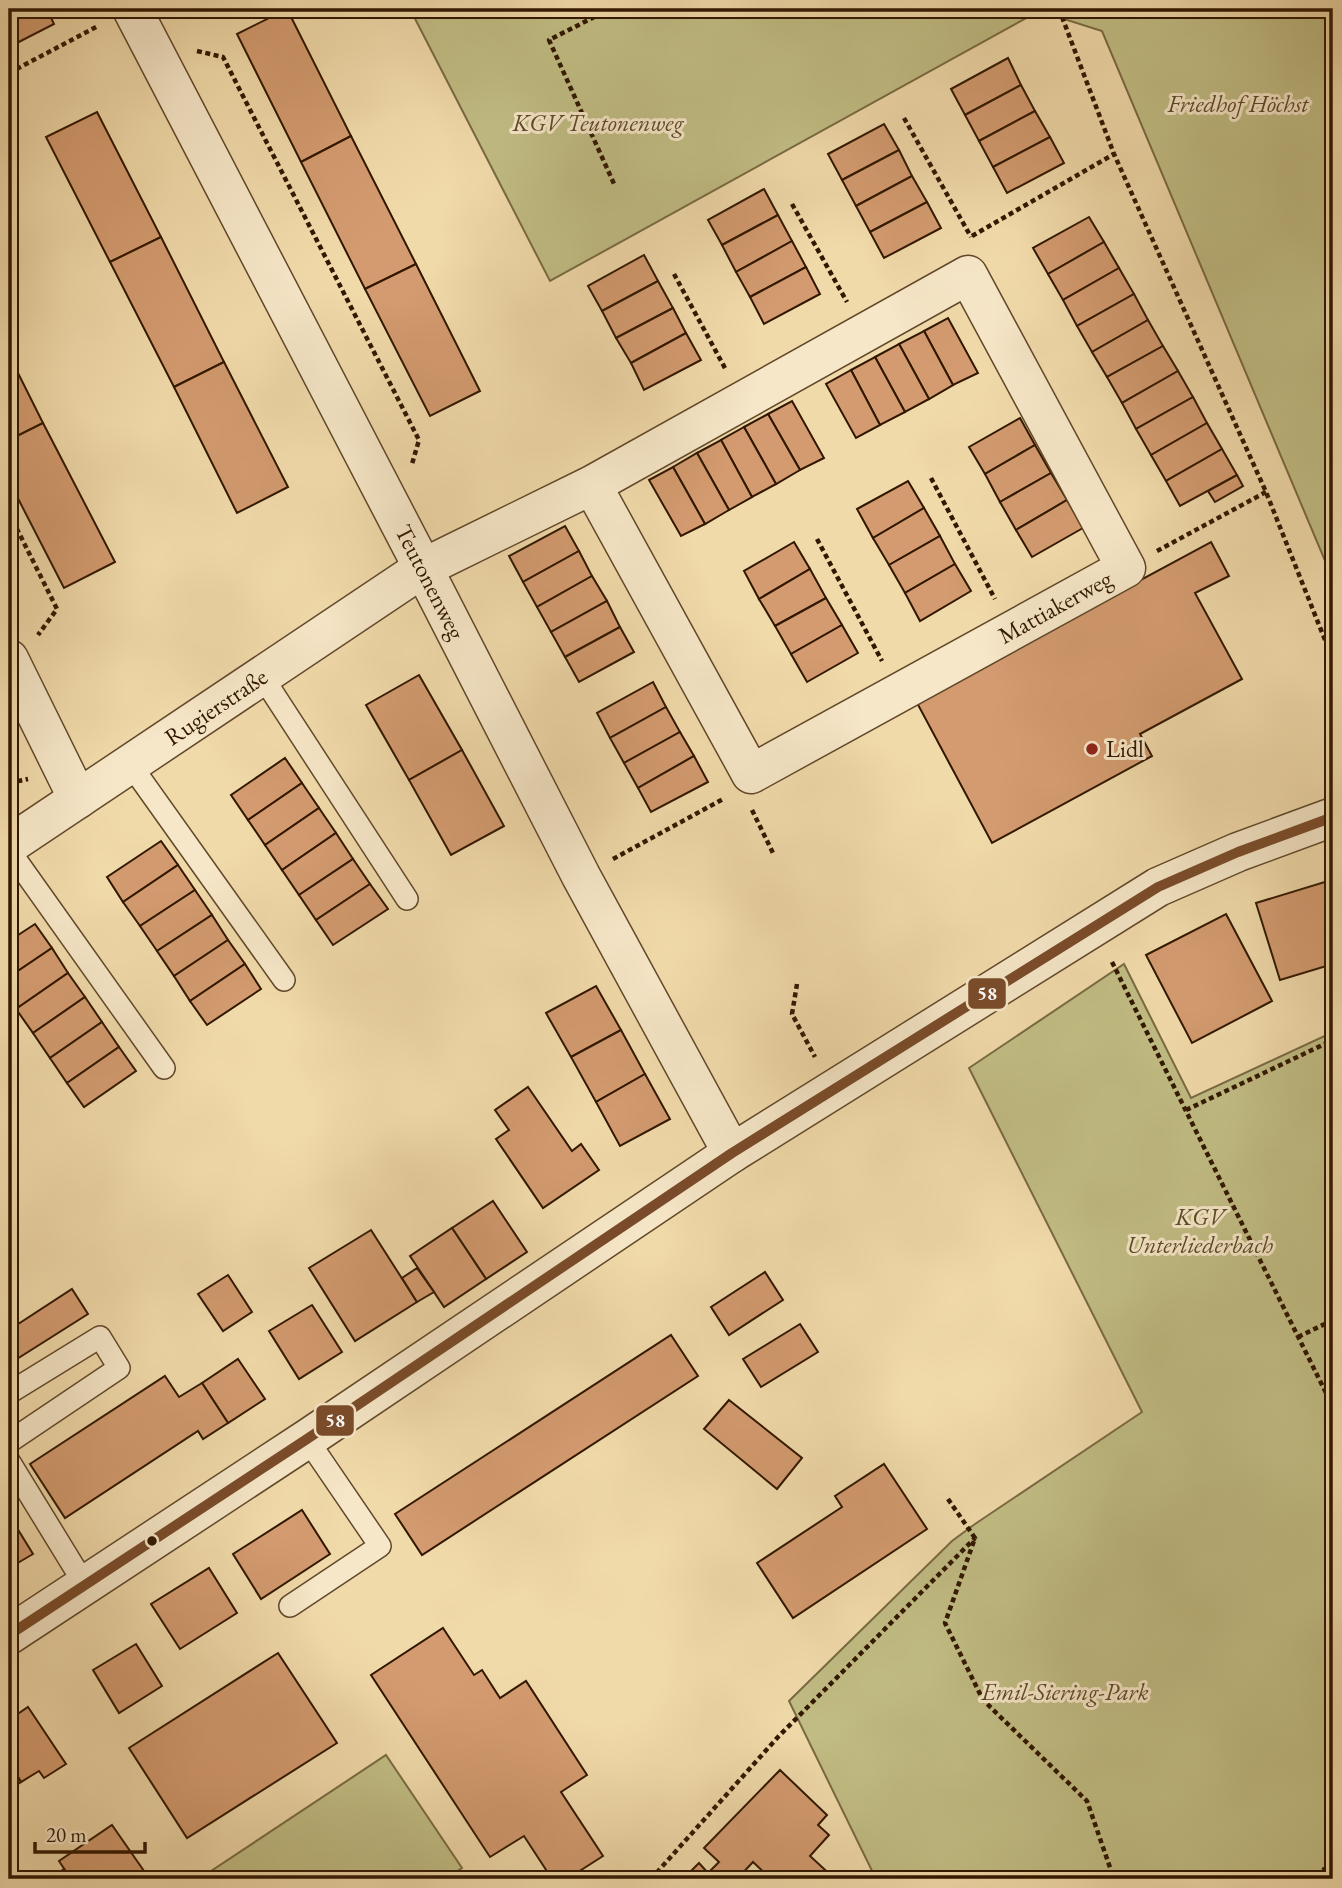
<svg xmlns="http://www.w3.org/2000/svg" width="1342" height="1888" font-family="'EB Garamond',serif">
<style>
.green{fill:#c1bd84;stroke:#796a42;stroke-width:2}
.building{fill:#d39b6f;stroke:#311700;stroke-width:2}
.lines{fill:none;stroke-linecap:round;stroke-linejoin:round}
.service-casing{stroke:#61482a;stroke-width:24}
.minor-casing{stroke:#61482a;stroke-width:41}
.tertiary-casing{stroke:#61482a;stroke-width:41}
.path{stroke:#311700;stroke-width:4.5;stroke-dasharray:5 3.5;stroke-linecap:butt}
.service{stroke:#f6e7c8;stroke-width:21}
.minor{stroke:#f6e7c8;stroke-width:38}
.tertiary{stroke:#f6e7c8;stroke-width:38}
.bus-1-casing{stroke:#f6e7c8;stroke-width:16}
.bus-1{stroke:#7a4b2a;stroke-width:10}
.poi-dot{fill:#8f2418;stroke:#f6e7c8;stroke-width:2.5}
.bus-dot{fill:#311700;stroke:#f6e7c8;stroke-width:2.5}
.labels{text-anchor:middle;stroke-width:6;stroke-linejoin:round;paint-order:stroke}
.park-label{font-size:24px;font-style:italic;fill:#5c4928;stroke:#f6e7c8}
.street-label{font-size:24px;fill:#311700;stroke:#f6e7c8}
.poi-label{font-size:24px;fill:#311700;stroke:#f6e7c8;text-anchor:start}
.line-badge{stroke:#f6e7c8;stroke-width:2.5}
.badge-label{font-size:19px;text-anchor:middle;font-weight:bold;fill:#fff}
</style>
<rect width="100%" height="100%" fill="#f1daaa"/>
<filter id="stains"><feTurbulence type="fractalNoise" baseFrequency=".00286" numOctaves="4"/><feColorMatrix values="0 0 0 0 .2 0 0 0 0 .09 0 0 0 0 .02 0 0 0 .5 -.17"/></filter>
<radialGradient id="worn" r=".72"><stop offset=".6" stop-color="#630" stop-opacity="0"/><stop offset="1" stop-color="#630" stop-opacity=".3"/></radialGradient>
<g class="green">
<polygon points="410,9 1333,9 1333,575 1331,575 1102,31 1039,11 550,281"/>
<polygon points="1124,964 1191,1098 1333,1032 1333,1879 876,1879 789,1701 952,1541 975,1524 1142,1412 969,1068"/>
<polygon points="386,1755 462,1868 446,1879 212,1879 208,1873"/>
</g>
<g class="building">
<polygon points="9,9 47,9 54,24 9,47"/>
<polygon points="287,9 351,136 301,162 237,34"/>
<polygon points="1008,58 1021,85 965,115 951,89"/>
<polygon points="1021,85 1035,111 979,141 965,115"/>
<polygon points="1035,111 1050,137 993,167 979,141"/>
<polygon points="97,112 161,237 110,262 46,137"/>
<polygon points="884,124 899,150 842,180 828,154"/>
<polygon points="351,136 416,264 365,289 301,162"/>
<polygon points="1050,137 1064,163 1007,193 993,167"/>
<polygon points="899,150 912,176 856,206 842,180"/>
<polygon points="912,176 927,202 870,232 856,206"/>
<polygon points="764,189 778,215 722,245 708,220"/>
<polygon points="927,202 941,228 884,258 870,232"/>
<polygon points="778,215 792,241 736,272 722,245"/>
<polygon points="1089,217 1104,242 1048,274 1033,248"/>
<polygon points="161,237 224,362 174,387 110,262"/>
<polygon points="792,241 806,267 750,297 736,272"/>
<polygon points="1104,242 1119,268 1063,300 1048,274"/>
<polygon points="644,255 658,281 602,311 588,286"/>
<polygon points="416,264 480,391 430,416 365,289"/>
<polygon points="806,267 820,294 764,324 750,297"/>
<polygon points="1119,268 1134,294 1077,326 1063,300"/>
<polygon points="658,281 673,308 616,338 602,311"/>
<polygon points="1134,294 1148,320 1092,352 1077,326"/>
<polygon points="673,308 686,333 631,363 616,338"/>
<polygon points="948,318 978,373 953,385 924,331"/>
<polygon points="1148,320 1163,346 1107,377 1092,352"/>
<polygon points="924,331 953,385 929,399 899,344"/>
<polygon points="686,333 701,360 644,390 631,363"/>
<polygon points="899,344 929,399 905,412 875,357"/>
<polygon points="1163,346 1178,371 1122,403 1107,377"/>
<polygon points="9,355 43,423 9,440"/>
<polygon points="875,357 905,412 880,425 851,370"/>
<polygon points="224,362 288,487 237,513 174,387"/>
<polygon points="851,370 880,425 856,438 826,384"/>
<polygon points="1178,371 1193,397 1136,429 1122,403"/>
<polygon points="1193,397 1207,423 1151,455 1136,429"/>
<polygon points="792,401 824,458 800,470 768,414"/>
<polygon points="768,414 800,470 776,484 744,427"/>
<polygon points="1020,418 1035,445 985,474 969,447"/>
<polygon points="43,423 115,562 64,588 9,481 9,440"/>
<polygon points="1207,423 1222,449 1166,481 1151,455"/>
<polygon points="744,427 776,484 752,497 721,440"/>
<polygon points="721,440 752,497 729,510 697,453"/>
<polygon points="1035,445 1051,473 1000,502 985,474"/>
<polygon points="1222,449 1237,475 1180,506 1166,481"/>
<polygon points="697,453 729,510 705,524 673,467"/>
<polygon points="673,467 705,524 681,536 649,480"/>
<polygon points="1051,473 1067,500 1016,530 1000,502"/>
<polygon points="1237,475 1243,486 1215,502 1208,491"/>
<polygon points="908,481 924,508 873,538 857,509"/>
<polygon points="1067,500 1083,528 1032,557 1016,530"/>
<polygon points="924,508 940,536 889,565 873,538"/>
<polygon points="565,526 579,551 523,582 509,556"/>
<polygon points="940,536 955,564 905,593 889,565"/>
<polygon points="794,542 810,569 759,599 744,571"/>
<polygon points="1211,542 1229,576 1195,593 1242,679 1140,734 1152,756 992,843 916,701"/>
<polygon points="579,551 592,576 537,607 523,582"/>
<polygon points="955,564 971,591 920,621 905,593"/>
<polygon points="810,569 826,598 775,626 759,599"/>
<polygon points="592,576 607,601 551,632 537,607"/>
<polygon points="826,598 842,625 791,654 775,626"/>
<polygon points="607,601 620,627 565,657 551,632"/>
<polygon points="842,625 858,653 807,682 791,654"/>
<polygon points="620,627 634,652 579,682 565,657"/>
<polygon points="419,675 462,750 409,780 366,705"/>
<polygon points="653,682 666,707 610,738 597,713"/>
<polygon points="666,707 680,732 624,763 610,738"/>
<polygon points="680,732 694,756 638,788 624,763"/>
<polygon points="462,750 504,826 451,855 409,780"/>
<polygon points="694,756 708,782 651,812 638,788"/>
<polygon points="285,758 302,783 248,820 231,795"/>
<polygon points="302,783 319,808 265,845 248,820"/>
<polygon points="319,808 336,833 282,870 265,845"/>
<polygon points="336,833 353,859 299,895 282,870"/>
<polygon points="161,841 178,865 123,902 107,877"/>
<polygon points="353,859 370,884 316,920 299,895"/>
<polygon points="178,865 195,890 140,926 123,902"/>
<polygon points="1328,881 1333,898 1333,964 1280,980 1256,903"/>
<polygon points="370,884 388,909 333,945 316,920"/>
<polygon points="195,890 212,915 157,951 140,926"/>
<polygon points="1226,914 1272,1001 1192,1043 1146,955"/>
<polygon points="212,915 228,940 174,976 157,951"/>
<polygon points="35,924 52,948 9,977 9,941"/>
<polygon points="228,940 245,964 190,1001 174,976"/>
<polygon points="52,948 68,973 16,1009 9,998 9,977"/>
<polygon points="245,964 261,989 207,1025 190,1001"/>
<polygon points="68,973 85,997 33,1033 16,1009"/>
<polygon points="596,986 621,1030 571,1057 546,1013"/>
<polygon points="85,997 102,1022 50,1058 33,1033"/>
<polygon points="102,1022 119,1047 67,1083 50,1058"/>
<polygon points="621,1030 645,1074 596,1102 571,1057"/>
<polygon points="119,1047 136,1071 84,1107 67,1083"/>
<polygon points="645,1074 670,1119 620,1146 596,1102"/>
<polygon points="528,1087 572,1151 581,1144 599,1170 543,1208 496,1139 509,1130 495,1110"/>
<polygon points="493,1201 527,1252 486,1279 452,1228"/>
<polygon points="452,1228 486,1279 444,1307 410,1256"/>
<polygon points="371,1230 417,1302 355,1341 309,1268"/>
<polygon points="417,1268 434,1292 417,1302 402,1278"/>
<polygon points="765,1272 783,1300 729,1335 711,1307"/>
<polygon points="228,1275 252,1312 223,1331 198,1294"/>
<polygon points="72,1289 88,1314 9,1364 9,1330"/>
<polygon points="312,1305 342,1352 299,1379 269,1331"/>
<polygon points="800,1324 818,1352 761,1387 743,1359"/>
<polygon points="671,1335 698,1376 422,1555 395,1514"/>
<polygon points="238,1359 265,1399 228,1423 202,1383"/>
<polygon points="165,1376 179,1397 202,1383 228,1423 203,1439 198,1431 65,1518 30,1464"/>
<polygon points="729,1400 802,1458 777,1489 704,1429"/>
<polygon points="884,1464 927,1529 793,1618 757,1563 842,1507 835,1496"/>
<polygon points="302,1510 330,1554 261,1599 233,1554"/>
<polygon points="9,1515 33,1554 9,1568"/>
<polygon points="209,1568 237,1613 180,1649 151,1604"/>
<polygon points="443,1628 474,1675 482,1670 500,1698 526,1681 587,1775 561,1792 603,1856 567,1879 552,1879 524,1836 490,1857 371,1675"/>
<polygon points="136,1644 162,1686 119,1713 93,1670"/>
<polygon points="278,1653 337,1743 187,1838 129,1748"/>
<polygon points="28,1707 66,1764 44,1778 39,1771 21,1782 9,1762 9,1720"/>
<polygon points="9,1762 21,1782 9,1790"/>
<polygon points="780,1770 827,1815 818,1825 829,1835 810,1856 835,1879 771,1879 753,1862 737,1879 715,1879 708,1873 719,1862 704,1848"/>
<polygon points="112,1825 144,1871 132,1879 71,1879 59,1861"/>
<polygon points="699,1863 708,1873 715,1879 683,1879"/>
<polygon points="64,1869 71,1879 49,1879"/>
</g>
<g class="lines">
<g class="service-casing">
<g id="service">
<polyline points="262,676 407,899"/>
<polyline points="130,764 284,980"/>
<polyline points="9,850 164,1068"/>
<polyline points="9,1393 100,1337 119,1368 9,1442"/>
<polyline points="9,1461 85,1585"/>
<polyline points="290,1606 380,1546 307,1439"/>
</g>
</g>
<g class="minor-casing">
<g id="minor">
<polyline points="132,9 423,568 581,876 732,1153"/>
<polyline points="9,659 78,799"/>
<polyline points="9,845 423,568 592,485 968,275 1126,568 751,774 592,485"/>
</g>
</g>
<g class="tertiary-casing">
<polyline id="tertiary" points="9,1635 307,1439 732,1153 1158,887 1238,852 1333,817"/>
</g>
<g class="path">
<polyline points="610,9 549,40 615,186"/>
<polyline points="1059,9 1114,154 1266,492 1333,660"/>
<polyline points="197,51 223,57 419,440 412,464"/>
<polyline points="9,73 98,26"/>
<polyline points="904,118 971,237"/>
<polyline points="792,204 847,302"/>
<polyline points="972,236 1114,154"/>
<polyline points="674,274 726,370"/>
<polyline points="931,478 995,599"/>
<polyline points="9,513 57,609 38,635"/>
<polyline points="817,539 882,661"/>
<polyline points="1157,551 1266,492"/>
<polyline points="9,783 28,779"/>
<polyline points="752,810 773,853"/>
<polyline points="613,859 725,798"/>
<polyline points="1112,962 1333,1407"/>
<polyline points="797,984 792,1014 815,1057"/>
<polyline points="1186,1110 1333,1040"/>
<polyline points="1298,1337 1333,1320"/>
<polyline points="948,1499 975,1538 945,1623 983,1700 1087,1801 1114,1879"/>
<polyline points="651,1879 778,1737 975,1538"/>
<polyline points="1308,1879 1333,1864"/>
</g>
<use href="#service" class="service"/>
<use href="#minor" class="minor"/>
<use href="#tertiary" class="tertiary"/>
<g class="bus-1-casing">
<polyline id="bus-1" points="9,1635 307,1439 732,1153 1158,887 1238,852 1333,817"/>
</g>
<use href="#bus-1" class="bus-1"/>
</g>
<circle class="poi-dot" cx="1092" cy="749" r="7"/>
<circle class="bus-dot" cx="152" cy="1541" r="6"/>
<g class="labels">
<g class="park-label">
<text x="1238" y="112">Friedhof Höchst</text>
<text x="598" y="131">KGV Teutonenweg</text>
<text x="1200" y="1225">KGV<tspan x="1200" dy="28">Unterliederbach</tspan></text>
<text x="1065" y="1700">Emil-Siering-Park</text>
</g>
<g class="street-label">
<text transform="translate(430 582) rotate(63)" y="8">Teutonenweg</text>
<text transform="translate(1055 607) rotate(-29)" y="8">Mattiakerweg</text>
<text transform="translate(216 707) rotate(-34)" y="8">Rugierstraße</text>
</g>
<g class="poi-label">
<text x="1106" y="757">Lidl</text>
</g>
</g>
<g class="line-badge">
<rect x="967" y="977" width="40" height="33" rx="7" fill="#7a4b2a"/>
<rect x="315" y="1404" width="40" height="33" rx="7" fill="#7a4b2a"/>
</g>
<g class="badge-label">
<text x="987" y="1000">58</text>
<text x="335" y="1427">58</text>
</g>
<rect width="1342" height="1888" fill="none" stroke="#f1daaa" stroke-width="35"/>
<rect x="10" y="10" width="1321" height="1867" fill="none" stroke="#311700" stroke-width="3.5"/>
<rect x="18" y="18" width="1307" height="1853" fill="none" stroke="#311700" stroke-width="2"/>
<path d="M35 1842v10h110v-10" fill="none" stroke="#311700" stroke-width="3.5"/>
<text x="46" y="1842" font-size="21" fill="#311700" stroke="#f6e7c8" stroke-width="5" paint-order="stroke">20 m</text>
<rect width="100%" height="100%" filter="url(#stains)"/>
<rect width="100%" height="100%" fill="url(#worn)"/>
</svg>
